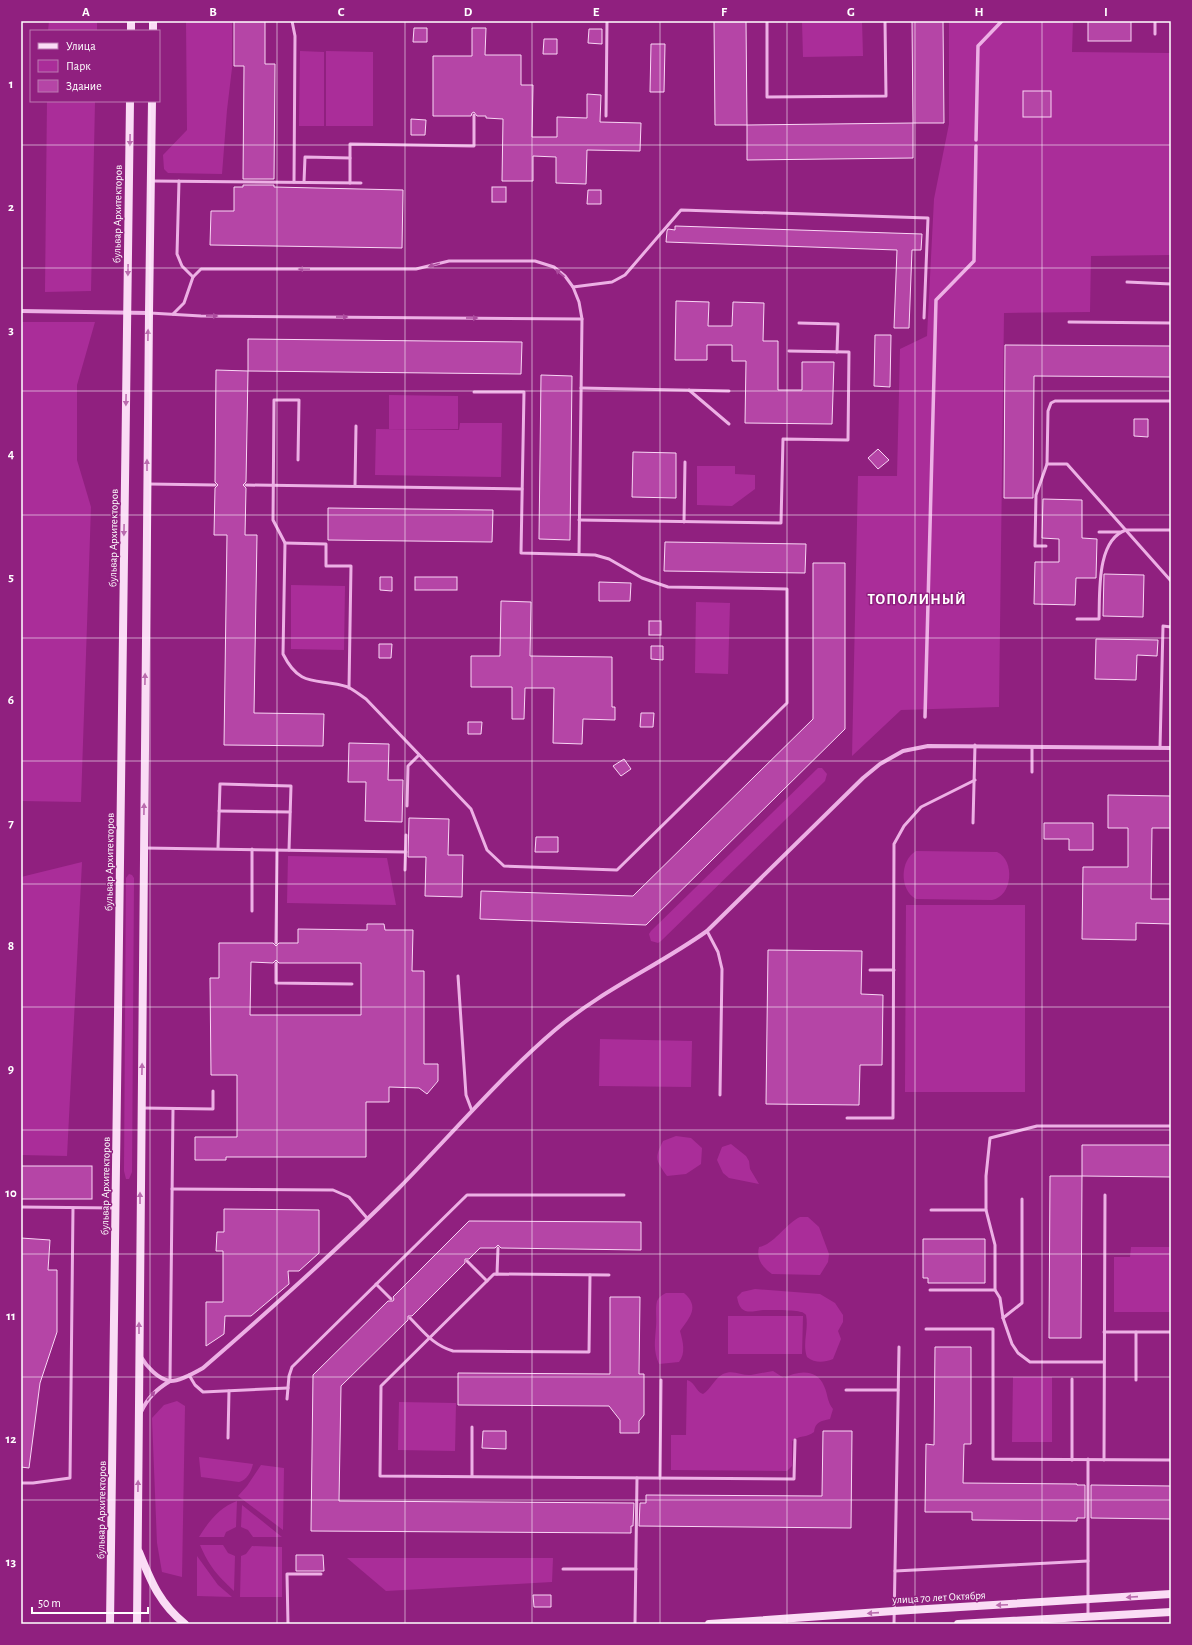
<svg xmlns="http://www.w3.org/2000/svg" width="1192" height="1645" font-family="'Alegreya Sans',sans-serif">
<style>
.green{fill:#aa2d99}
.building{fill:#b545a6;stroke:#f9d6f5;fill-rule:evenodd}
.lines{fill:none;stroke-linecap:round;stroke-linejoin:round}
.service{stroke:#edb0e5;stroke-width:3}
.pedestrian{stroke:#edb0e5;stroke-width:3.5}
.minor{stroke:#edb0e5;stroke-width:4}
.secondary{stroke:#fadcf5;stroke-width:8}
.oneway{fill:#ba6bae}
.oneway2{fill:#ac4b9e}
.grid{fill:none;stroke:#fff;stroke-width:1;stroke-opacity:0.55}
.labels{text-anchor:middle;stroke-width:3;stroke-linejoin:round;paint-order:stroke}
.street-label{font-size:11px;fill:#fff;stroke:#90207f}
.district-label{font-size:15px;font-weight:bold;letter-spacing:1px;fill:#fff;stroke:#90207f}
.neatline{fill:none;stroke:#fff;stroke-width:1.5}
.grid-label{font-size:13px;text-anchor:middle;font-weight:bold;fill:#fff}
</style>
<rect width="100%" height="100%" fill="#90207f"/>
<g class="green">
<polygon points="49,21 97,21 97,31 48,31"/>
<polygon points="186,21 232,21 232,68 227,110 222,174 168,173 164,169 163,155 187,130"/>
<polygon points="802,21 862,21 863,56 803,57"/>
<polygon points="949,21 1073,21 1072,52 1171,53 1171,255 1091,256 1090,312 1004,313 999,707 901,710 852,756 858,476 897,476 900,349 927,336 934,199 949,124"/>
<polygon points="300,51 324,52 324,126 299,126"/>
<polygon points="326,51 373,52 373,126 326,126"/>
<polygon points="47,101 95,101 91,291 45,292"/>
<polygon points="21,322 95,322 77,385 77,460 91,507 81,802 21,801"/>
<polygon points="389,395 458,396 458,429 389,429"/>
<polygon points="460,423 502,423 501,477 375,475 376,429 459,430"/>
<polygon points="697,466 735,466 735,474 755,475 755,489 732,506 697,505"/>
<polygon points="291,585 345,586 344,650 291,649"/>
<polygon points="696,602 730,603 728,674 695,673"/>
<polygon points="818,768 822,768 827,774 825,781 661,941 658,943 651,941 649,934 651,931"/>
<path d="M 916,851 L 997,852 C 1015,860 1013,896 992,900 L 916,899 C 899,890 900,860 916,851 Z"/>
<polygon points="288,856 387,858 396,905 287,903"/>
<polygon points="82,862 67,1156 21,1155 21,877"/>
<polygon points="129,874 132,875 134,878 132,1172 129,1179 126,1179 124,1171 126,878"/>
<polygon points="906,905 1025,905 1025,1092 905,1092"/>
<polygon points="600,1039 692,1041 691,1087 599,1086"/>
<path d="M 676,1136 L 691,1138 L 702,1148 L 701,1164 L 686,1174 L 667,1176 C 656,1160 654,1159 663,1141 Z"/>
<polygon points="731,1144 746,1156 749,1161 750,1169 759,1184 729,1178 723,1173 717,1160 722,1147"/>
<path d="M 800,1217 L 808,1217 L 819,1227 L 829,1254 L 828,1262 L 820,1275 L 772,1274 C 762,1267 756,1259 759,1247 C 775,1244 785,1224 800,1217 Z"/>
<polygon points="1131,1247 1171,1247 1171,1312 1114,1312 1114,1257 1130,1257"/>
<path d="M 755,1289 L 820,1294 L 835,1303 L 843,1315 L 843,1322 L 838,1331 L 841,1339 L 833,1359 C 823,1363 815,1363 807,1357 C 802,1343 809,1330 806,1315 C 805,1314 803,1312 801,1312 C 796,1310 769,1310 763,1310 C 749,1312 740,1315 737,1297 L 742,1292 Z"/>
<path d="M 666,1293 L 684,1293 C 700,1307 690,1317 680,1331 C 683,1342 686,1353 679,1362 L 659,1364 C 653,1350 655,1341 656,1327 C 657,1319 655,1309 657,1301 C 659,1297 662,1295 666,1293 Z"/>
<polygon points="728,1316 803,1316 802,1354 728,1354"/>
<path d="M 773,1371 L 784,1378 C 797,1371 817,1368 824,1386 C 828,1394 827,1402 833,1409 L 830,1419 C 821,1421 815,1422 814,1432 C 807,1438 799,1435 792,1441 L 792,1466 L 787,1471 L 671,1470 L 671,1435 L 686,1435 L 687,1380 C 696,1383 695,1391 703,1394 C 711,1389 714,1379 723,1374 C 733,1369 742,1376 751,1375 C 758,1374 766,1372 773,1371 Z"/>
<polygon points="1013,1377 1052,1377 1052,1442 1012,1442"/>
<polygon points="177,1401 185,1406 182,1577 162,1572 157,1543 152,1418 164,1405"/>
<polygon points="399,1402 456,1403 455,1451 398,1450"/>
<path d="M 199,1457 L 253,1464 C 251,1472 247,1480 239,1482 L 201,1477 Z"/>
<polygon points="261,1465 284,1468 283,1530 238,1496 247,1486"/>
<path d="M 237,1501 L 236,1527 L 226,1532 L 224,1537 L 199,1537 C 208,1522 220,1507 237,1501 Z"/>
<polygon points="242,1505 282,1537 253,1537 248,1530 241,1527"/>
<path d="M 200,1545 L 223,1545 L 228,1553 L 235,1556 L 234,1591 C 217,1575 209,1566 200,1545 Z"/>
<polygon points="252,1546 282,1547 282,1597 240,1597 241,1556 246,1554"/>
<polygon points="197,1556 218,1585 232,1597 197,1596"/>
<polygon points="347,1558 553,1558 552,1582 386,1591"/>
</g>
<g class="building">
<polygon points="234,21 265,21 265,64 275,64 274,179 243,179 244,66 234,66"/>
<polygon points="714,21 746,21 747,125 715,125"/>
<polygon points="912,21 943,21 944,123 913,123"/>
<rect x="1088" y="21" width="43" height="20"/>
<polygon points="414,28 427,28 427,42 413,42"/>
<polygon points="472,28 486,28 485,55 521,55 521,85 533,85 532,137 557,137 557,117 587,118 587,94 601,95 600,122 641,123 640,151 587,150 586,184 556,183 556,157 533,156 533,181 502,181 503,119 486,118 486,116 477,116 474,112 472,113 471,116 433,116 433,56 472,56"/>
<polygon points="589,29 602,29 602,44 588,43"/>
<polygon points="544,39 557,39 557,54 543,54"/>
<polygon points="651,44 665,44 664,92 650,92"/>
<rect x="1023" y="91" width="28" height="26"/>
<polygon points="411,119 426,120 425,135 411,135"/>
<polygon points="913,123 913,158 747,160 747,125"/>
<polygon points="243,185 274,185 274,187 403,190 402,248 210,245 211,211 234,211 234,187 243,187"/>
<rect x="492" y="187" width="14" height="15"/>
<polygon points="588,190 601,190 601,204 587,204"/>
<polygon points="675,226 922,234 921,250 912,250 909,328 894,328 897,250 666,242 667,231 668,229 675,230"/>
<polygon points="676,301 709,302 708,326 732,326 733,302 764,303 763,341 778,341 778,390 802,390 802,362 834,362 832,424 745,423 746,361 732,361 732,345 707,345 707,360 675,360"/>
<polygon points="875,335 891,335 890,387 874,386"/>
<polygon points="248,339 522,342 521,374 248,371"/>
<polygon points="1005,345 1171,346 1171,377 1034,376 1033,498 1004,498"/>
<polygon points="216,370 248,371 246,482 243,485 246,488 245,535 257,535 254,713 324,714 323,746 224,745 227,535 214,535 215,488 218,485 215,482"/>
<polygon points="541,375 572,376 570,540 539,539"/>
<polygon points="1134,419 1148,419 1148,437 1134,436"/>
<polygon points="878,449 889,460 878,469 868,458"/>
<polygon points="633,452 676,453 676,498 632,497"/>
<polygon points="1043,499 1082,500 1082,538 1097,539 1096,578 1076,578 1075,605 1034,604 1035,562 1059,562 1059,539 1042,538"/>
<polygon points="328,508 493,510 492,542 328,540"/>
<polygon points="665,542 806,544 805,573 664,571"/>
<polygon points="813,563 845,563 845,729 646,925 480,919 481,891 633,896 813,719"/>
<polygon points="1104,574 1144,575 1143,617 1103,616"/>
<polygon points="380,577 392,577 392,591 380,590"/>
<rect x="415" y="577" width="42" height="13"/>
<polygon points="599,582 631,583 630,601 599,601"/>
<polygon points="501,601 531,602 530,656 612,657 612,707 615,707 615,720 583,719 582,744 553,743 554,688 525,688 524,719 512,719 512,687 471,687 471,656 500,656"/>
<rect x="649" y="621" width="12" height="14"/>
<polygon points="1096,639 1158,640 1157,656 1137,655 1136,680 1095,679"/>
<polygon points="379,644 392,644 391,658 379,658"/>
<polygon points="651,646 663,646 663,660 651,659"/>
<polygon points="641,713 654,713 653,727 640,727"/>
<polygon points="468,722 482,722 481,734 468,734"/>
<polygon points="349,743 389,744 388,780 403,780 402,822 365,821 366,782 348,782"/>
<polygon points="624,759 631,769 621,776 613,766"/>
<polygon points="1108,795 1171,796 1171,828 1152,828 1151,899 1171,899 1171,924 1136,923 1136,940 1082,939 1083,867 1128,867 1128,828 1108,828"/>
<polygon points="409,818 449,819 448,855 463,855 462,897 425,896 426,857 408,857"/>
<polygon points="1044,823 1093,823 1093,850 1069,850 1069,839 1044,839"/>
<polygon points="536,837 558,837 558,852 535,852"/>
<path d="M 367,924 L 384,924 L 385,930 L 413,930 L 412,971 L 424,971 L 424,1064 L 438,1064 L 438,1081 L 427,1094 L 419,1088 L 389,1087 L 389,1102 L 366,1102 L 366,1157 L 226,1157 L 226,1160 L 195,1160 L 195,1137 L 237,1137 L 237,1075 L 211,1075 L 210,978 L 219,978 L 219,943 L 273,943 L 276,946 L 279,943 L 298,943 L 298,929 L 367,930 ZM 276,960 L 279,963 L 361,963 L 361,1015 L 250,1015 L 251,962 L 273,963 Z"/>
<polygon points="768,950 862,951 861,994 883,995 882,1065 860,1065 859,1105 766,1104"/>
<polygon points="1082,1145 1171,1145 1171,1177 1082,1176"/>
<rect x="21" y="1166" width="71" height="33"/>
<polygon points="1050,1176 1082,1176 1081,1338 1049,1338"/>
<polygon points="224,1209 319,1210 319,1253 299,1271 288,1271 289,1284 251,1316 225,1316 224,1334 206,1346 206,1302 223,1302 223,1251 216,1251 217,1232 224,1232"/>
<polygon points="469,1221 641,1222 641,1250 501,1248 498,1245 495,1248 480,1248 469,1259 465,1259 465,1263 412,1316 408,1316 408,1320 341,1386 339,1501 634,1503 633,1526 631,1526 631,1533 311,1531 313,1375 388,1301 393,1301 394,1299 393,1297"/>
<polygon points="21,1238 50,1240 48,1270 57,1270 57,1332 40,1383 29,1468 21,1467"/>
<polygon points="923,1239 985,1239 985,1283 928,1283 928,1278 923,1278"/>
<polygon points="610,1297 640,1297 639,1374 644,1374 644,1415 639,1421 639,1433 620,1433 620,1420 609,1406 458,1405 458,1373 610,1374"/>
<polygon points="935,1347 971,1347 971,1444 964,1444 963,1483 1077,1484 1077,1485 1085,1485 1085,1518 1077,1518 1077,1521 972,1520 972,1512 925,1512 926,1444 934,1445"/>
<polygon points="483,1431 506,1431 506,1449 482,1448"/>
<polygon points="823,1431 852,1431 851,1528 639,1526 640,1503 646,1503 646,1495 822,1496"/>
<polygon points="1091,1485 1171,1486 1171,1519 1091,1518"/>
<polygon points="296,1555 323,1555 324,1571 296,1571"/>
<polygon points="533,1595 551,1595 551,1607 534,1607"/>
</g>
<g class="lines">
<g class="service">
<polyline points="292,21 295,36 294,182"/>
<polyline points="767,21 767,97 886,96 885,21"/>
<polyline points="1155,34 1155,21"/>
<polyline points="606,116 607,21"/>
<polyline points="350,158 350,144 474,146 474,115"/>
<polyline points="152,181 361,183"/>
<polyline points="179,181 177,254 182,266 193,277"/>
<polyline points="304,182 305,157 350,158 350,183"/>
<polyline points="1127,282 1171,284"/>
<polyline points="573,287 612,282 625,275 681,210 928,218 924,318"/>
<polyline points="150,313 201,316 582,319"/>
<polyline points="173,314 184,303 193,277 201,269 416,269 449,261 535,261 554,267 565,276 573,287 579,302 582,319 579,554"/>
<polyline points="1069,322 1171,323"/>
<polyline points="799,323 838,324 837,352"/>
<polyline points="581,388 729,391"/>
<polyline points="689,390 729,424"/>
<polyline points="1171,401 1055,401 1051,403 1048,411 1047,464 1067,464 1171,581"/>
<path d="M 298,460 L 299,400 L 274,400 L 273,520 L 285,543 L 283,654 C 301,690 318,677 348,687 C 354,690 360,695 366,699 L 471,809 L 487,850 L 504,866 L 617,870 L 787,703 L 787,589 L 668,587 L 642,578 L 609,559 L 595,555 L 521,553 L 524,392 L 474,392"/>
<polyline points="149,484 215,485"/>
<polyline points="246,485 522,489"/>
<polyline points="355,486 356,426"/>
<polyline points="579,520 781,523 783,439 848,440 849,352 789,351"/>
<polyline points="684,522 685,462"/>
<polyline points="1099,532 1120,532"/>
<polyline points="285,543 326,544 326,566 351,566 349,688"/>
<polyline points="1046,546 1035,546 1036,495 1047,464"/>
<path d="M 1077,619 L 1099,619 C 1100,594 1096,540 1126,530 L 1171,530"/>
<polyline points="1160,748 1163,626 1171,627"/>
<polyline points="1032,772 1032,747"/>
<polyline points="407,806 408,766 419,755"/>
<polyline points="219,811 290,812"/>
<polyline points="973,823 975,745"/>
<polyline points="145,848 406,852"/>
<polyline points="218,848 220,784 222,784 291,786 289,850"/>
<polyline points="405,870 406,835"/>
<polyline points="252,911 252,849"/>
<polyline points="707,931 718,952 722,969 720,1095"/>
<polyline points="276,943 277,850"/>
<polyline points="276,963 276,983 352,984"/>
<polyline points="870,970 894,970"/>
<polyline points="458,976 466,1095 472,1111"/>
<polyline points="143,1108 213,1109 213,1091"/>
<polyline points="847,1118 893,1118 894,844 904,826 921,807 975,780"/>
<polyline points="172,1189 333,1190 349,1197 367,1218"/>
<polyline points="21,1207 115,1208"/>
<polyline points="931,1210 986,1210"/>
<polyline points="467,1261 487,1281"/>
<polyline points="497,1274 498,1248"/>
<polyline points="609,1275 494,1274 381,1386 380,1476 794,1479 795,1440"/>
<polyline points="376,1284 391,1299"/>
<polyline points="930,1290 995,1290 995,1245 986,1210 986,1176 990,1138 1037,1126 1171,1126"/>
<polyline points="995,1290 1000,1298 1003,1318 1012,1344 1018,1353 1030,1362 1104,1362"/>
<path d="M 410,1318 C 424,1332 433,1345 453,1351 L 589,1352 L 590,1275"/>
<polyline points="1003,1318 1022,1303 1022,1199"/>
<polyline points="926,1329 993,1329 993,1459 1171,1460"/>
<polyline points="1104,1332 1171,1332"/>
<polyline points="189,1375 195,1385 203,1392 288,1388"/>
<polyline points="1136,1380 1136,1332"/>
<polyline points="170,1381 173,1109"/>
<polyline points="846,1390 898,1390"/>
<polyline points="287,1399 289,1376 292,1367 467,1195 624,1195"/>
<polyline points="228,1438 229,1391"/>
<polyline points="1072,1460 1072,1379"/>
<polyline points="1104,1460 1105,1195"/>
<polyline points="472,1476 472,1427"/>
<polyline points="660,1478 661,1380"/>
<polyline points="21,1483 33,1483 70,1478 73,1208"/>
<polyline points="563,1569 636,1569"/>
<polyline points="895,1571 1088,1561"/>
<polyline points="1088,1616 1088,1459"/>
<polyline points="288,1624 287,1574 321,1574"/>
<polyline points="635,1624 637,1478"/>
<polyline points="894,1624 899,1347"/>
</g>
<g class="pedestrian">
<polyline points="976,140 978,46 1002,21"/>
<polyline points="925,717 936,300 974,261 976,146"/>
</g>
<g class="minor">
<polyline points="21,311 149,313"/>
<path d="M 141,1357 C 147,1367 158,1379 170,1381 C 178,1382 196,1372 203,1368 C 270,1310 336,1251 399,1188 C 451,1135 499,1078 555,1030 C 602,990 658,966 707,931 L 863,778 L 880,764 L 903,751 L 928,746 L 1171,748"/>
<path d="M 141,1412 C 148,1397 157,1389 170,1381"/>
</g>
<g class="secondary">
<polyline points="131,31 131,21"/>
<polyline points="153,31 153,21"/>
<path d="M 139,1552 C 151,1581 159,1603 185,1624"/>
<polyline points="110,1624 130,101"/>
<polyline points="137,1624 149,313 152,101"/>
<polyline points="709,1624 894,1611 1171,1594"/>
<polyline points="958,1624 1171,1612"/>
</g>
</g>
<defs><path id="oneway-solid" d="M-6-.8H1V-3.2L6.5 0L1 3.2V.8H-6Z"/></defs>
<g class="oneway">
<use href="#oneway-solid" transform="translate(130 140) rotate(91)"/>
<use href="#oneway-solid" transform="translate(128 270) rotate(91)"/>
<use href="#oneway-solid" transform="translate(148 335) rotate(-89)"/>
<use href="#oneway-solid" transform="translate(126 400) rotate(91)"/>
<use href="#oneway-solid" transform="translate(147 465) rotate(-90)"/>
<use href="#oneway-solid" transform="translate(124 530) rotate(91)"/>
<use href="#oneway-solid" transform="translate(145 679) rotate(-89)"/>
<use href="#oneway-solid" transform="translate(144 809) rotate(-89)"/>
<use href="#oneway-solid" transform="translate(142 1069) rotate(-89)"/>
<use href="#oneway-solid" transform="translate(140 1198) rotate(-90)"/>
<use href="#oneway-solid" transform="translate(139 1328) rotate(-90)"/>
<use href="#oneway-solid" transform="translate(138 1486) rotate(-89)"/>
<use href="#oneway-solid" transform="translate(1132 1597) rotate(176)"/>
<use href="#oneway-solid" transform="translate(1002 1605) rotate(177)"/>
<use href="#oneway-solid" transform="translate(873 1613) rotate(176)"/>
</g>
<g class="oneway2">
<use href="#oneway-solid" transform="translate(434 265) rotate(164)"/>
<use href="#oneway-solid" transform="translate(304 269) rotate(-180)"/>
<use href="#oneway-solid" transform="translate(560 273) rotate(-139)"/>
<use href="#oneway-solid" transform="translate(212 316) rotate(1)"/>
<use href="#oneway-solid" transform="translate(342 317)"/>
<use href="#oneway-solid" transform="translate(472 318)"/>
<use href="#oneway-solid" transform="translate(151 1396) rotate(-49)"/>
</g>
<path class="grid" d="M 150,21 L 150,31M 277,21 L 277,1624M 405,21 L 405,1624M 532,21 L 532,1624M 660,21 L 660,1624M 787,21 L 787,1624M 915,21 L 915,1624M 1042,21 L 1042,1624M 150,101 L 150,1624M 21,145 L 1171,145M 21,268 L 1171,268M 21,391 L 1171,391M 21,515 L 1171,515M 21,638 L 1171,638M 21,761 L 1171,761M 21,884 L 1171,884M 21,1007 L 1171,1007M 21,1130 L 1171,1130M 21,1254 L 1171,1254M 21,1377 L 1171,1377M 21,1500 L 1171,1500"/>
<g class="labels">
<g class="street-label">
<text transform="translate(117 214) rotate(-89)" y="4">бульвар Архитекторов</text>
<text transform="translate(113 538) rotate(-89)" y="4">бульвар Архитекторов</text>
<text transform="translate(109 862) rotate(-89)" y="4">бульвар Архитекторов</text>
<text transform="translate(105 1186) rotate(-89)" y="4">бульвар Архитекторов</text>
<text transform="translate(101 1510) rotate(-89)" y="4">бульвар Архитекторов</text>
<text transform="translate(939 1597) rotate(-3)" y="4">улица 70 лет Октября</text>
</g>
<g class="district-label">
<text x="917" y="604">ТОПОЛИНЫЙ</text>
</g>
</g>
<rect width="1192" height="1645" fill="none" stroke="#90207f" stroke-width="44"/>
<rect x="30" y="30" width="130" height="72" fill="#90207f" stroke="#bc79b2"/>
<rect x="38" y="43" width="20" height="6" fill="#fadcf5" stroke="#bc79b2"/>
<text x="66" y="50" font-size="12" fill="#ffffff">Улица</text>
<rect x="38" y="60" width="20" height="12" fill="#aa2d99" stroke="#bc79b2"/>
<text x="66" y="70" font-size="12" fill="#ffffff">Парк</text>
<rect x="38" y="80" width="20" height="12" fill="#b545a6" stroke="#bc79b2"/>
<text x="66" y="90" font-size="12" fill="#ffffff">Здание</text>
<path d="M32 1607v6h116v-6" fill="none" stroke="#ffffff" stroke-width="2"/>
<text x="38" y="1607" font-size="12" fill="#ffffff" stroke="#90207f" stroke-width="3" paint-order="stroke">50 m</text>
<rect x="22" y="22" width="1148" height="1601" class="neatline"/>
<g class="grid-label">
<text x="86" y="16">A</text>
<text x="213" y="16">B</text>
<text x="341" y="16">C</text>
<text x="468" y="16">D</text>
<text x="596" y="16">E</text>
<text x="724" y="16">F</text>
<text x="851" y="16">G</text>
<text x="979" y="16">H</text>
<text x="1106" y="16">I</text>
<text x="11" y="88">1</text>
<text x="11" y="211">2</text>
<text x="11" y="334">3</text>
<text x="11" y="458">4</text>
<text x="11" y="581">5</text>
<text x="11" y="704">6</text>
<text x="11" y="827">7</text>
<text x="11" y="950">8</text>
<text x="11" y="1073">9</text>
<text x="11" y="1197">10</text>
<text x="11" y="1320">11</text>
<text x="11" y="1443">12</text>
<text x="11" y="1566">13</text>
</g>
</svg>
